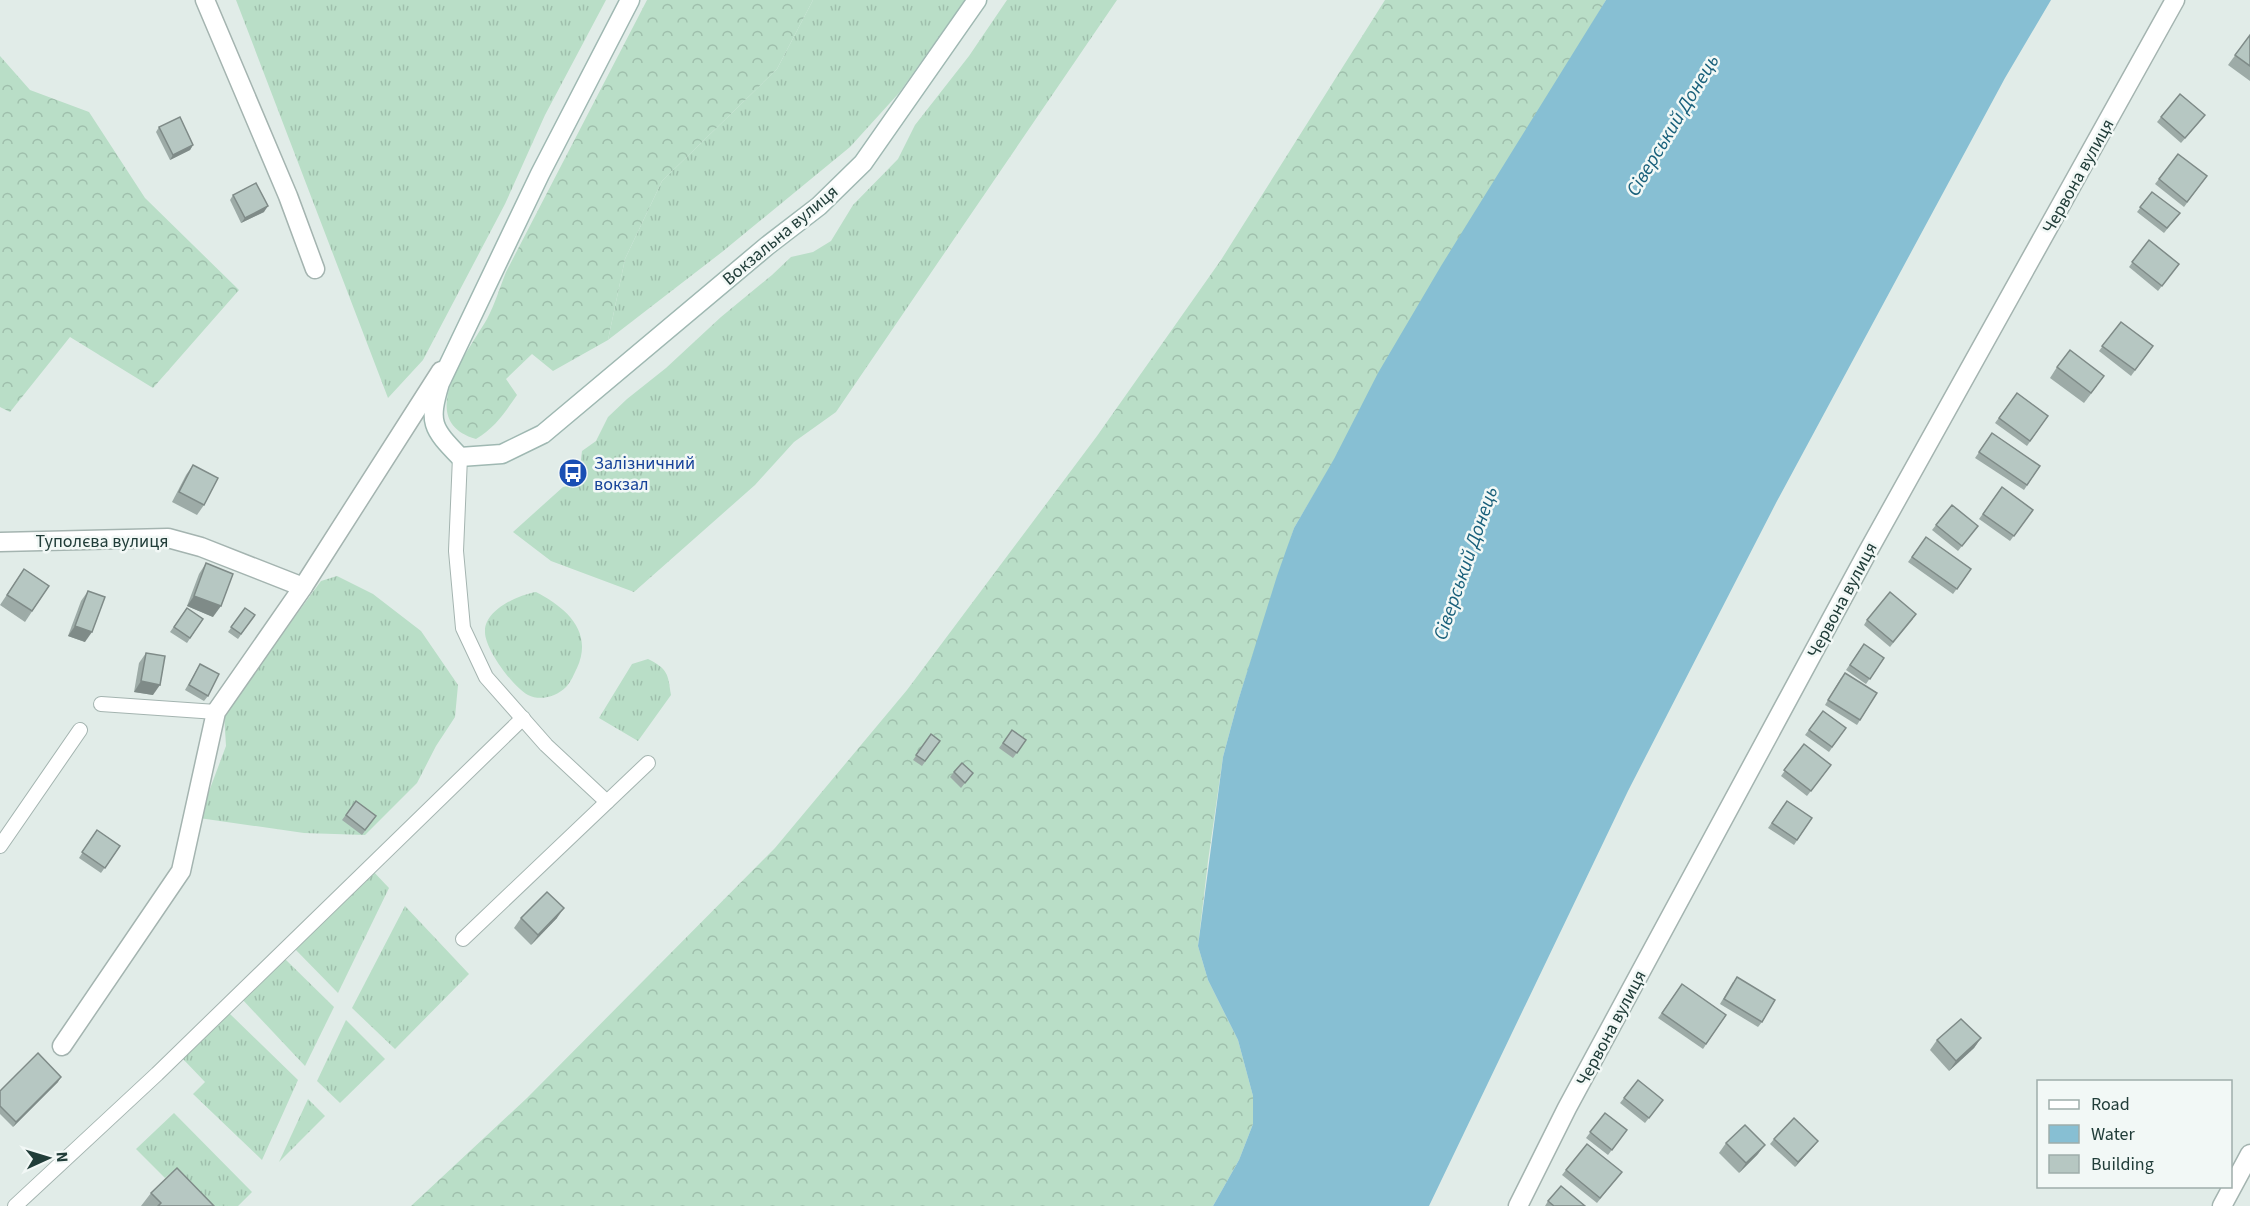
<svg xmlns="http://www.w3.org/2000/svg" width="2250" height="1206" font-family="'Source Sans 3',sans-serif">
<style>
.grass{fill:url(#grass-tufts)}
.forest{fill:url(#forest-crowns)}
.water{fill:#87bfd3}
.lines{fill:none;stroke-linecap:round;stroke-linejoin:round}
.lane-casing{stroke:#a4b4b0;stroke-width:16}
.street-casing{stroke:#a4b4b0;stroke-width:21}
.secondary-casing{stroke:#9fb8b2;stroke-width:21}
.lane{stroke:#fff;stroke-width:14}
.street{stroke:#fff;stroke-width:18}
.secondary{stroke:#fff;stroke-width:18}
.wall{fill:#9daba7}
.shaded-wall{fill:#7f8b88}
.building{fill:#b6c7c2;stroke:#7f8b88;stroke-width:1.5}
.labels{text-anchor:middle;stroke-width:5;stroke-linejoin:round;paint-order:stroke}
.street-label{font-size:18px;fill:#213d39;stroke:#f2f8f6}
.transit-label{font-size:18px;fill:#164399;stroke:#f2f8f6;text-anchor:start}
.water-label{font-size:20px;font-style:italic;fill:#19607b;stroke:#f2f8f6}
</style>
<defs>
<pattern id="grass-tufts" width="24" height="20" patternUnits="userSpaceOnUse" patternTransform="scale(1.5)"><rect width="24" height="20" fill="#b9dec7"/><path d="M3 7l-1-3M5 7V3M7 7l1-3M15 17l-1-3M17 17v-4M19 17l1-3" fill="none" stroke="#9fbfac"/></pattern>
<pattern id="forest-crowns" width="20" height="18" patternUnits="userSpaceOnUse" patternTransform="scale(1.5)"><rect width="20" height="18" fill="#b9dec7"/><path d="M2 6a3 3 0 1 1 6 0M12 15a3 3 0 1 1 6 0" fill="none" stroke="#9fbfac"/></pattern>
</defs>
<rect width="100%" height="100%" fill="#e1ece8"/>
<g class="grass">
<polygon points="236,0 606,0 545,115 505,204 423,360 388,398"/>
<polygon points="813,0 965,0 899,93 850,147 722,252 608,340 625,259 662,181 777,69"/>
<polygon points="1007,0 1117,0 836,412 794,442 755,485 634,592 551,561 513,532 563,487 578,484 582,451 596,441 608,417 627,399 666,368 721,317 772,275 791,257 813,252 831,241 853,205 898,159 915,125 969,56"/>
<polygon points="337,576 373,594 421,631 458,685 455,717 436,746 417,783 365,835 304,833 199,818 226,746 224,713 321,581"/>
<path d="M 536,592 C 565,607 594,631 577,668 C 574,674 571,682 566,687 C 556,697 540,701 528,695 C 513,687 484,648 485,631 C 485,610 518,595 536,592 Z"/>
<path d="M 648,659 C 668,669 668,674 671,695 L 638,741 L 599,718 L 632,664 Z"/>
<polygon points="371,869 389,888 338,993 293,947"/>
<polygon points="405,906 469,974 395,1049 352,1008"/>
<polygon points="285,959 334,1007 305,1066 241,998"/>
<polygon points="229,1013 298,1080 262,1160 193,1094 205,1082 183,1059"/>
<polygon points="346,1020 385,1059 340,1103 317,1081"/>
<polygon points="308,1099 325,1116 279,1162"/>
<polygon points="174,1113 252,1192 238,1206 203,1206 171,1173 165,1178 136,1149"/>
</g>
<g class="forest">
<path d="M 647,0 L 813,0 L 777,69 L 662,181 L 625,259 L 608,340 L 553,371 L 532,354 L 506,379 L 517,395 C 505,412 495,428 476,439 C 413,420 468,352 487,319 C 495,304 500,287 506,272 Z"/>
<polygon points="1385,0 1606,0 1294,528 1238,701 1223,757 1208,861 1198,946 1208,980 1238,1040 1253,1096 1253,1124 1239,1160 1213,1206 411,1206 527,1098 775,848 907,690 1097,436 1221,260"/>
<polygon points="0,56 30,90 89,112 145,198 239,290 153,388 70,337 10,412 0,407"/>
</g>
<polygon class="water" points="1606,0 2051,0 2005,78 1777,501 1628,791 1429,1206 1213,1206 1239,1160 1253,1124 1253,1096 1238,1040 1208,980 1198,946 1223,757 1238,701 1277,576 1294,528 1334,459 1378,373 1441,266"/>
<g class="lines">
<g class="lane-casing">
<g id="lane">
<polyline points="460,457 456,551 463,628 486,677 546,745 607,802"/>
<polyline points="101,704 216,712"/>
<polyline points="0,846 80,730"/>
<polyline points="463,939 648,763"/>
<polyline points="15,1206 157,1074 523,718"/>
</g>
</g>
<g class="street-casing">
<g id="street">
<polyline points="205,0 288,196 315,269"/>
<polyline points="0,542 168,538 201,547 303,587"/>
<polyline points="62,1046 181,871 216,712 303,587 441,371"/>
<polyline points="1518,1206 1567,1108 1867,553 2175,0"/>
<polyline points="2222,1206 2250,1154"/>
</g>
</g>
<g class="secondary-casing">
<path id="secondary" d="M 630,0 L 540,174 L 440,383 C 428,423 432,428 460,457 L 502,454 L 543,434 L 767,246 L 819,206 L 863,163 L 977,0"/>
</g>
<use href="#lane" class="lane"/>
<use href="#street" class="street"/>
<use href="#secondary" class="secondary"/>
</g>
<g class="wall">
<polygon points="2250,35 2250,81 2228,65"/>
<polygon points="2161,117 2201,120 2181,143 2157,122"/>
<polygon points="159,127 193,145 190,150 170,160 156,132"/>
<polygon points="2178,154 2207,176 2184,207 2155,184"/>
<polygon points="2152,192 2180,213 2164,233 2137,212"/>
<polygon points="233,195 264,212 241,223 230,200"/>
<polygon points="2149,240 2179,264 2158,291 2129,267"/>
<polygon points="2121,322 2153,346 2131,376 2099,351"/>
<polygon points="2057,367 2097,386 2084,403 2050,378"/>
<polygon points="2017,393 2048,416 2027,446 1995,423"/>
<polygon points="1992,433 2040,466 2024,490 1975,458"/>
<polygon points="193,465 204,505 197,515 172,502 186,475"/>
<polygon points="2002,487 2033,510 2010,541 1979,519"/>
<polygon points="1936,525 1978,526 1958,551 1932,530"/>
<polygon points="1926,537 1971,569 1953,594 1908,562"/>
<polygon points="206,563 213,617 187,606 199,574"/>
<polygon points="24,569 49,586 25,622 0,605"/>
<polygon points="88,591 85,642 68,636 81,601"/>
<polygon points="187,608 203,619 187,643 170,632"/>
<polygon points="245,608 255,615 238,639 228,632"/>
<polygon points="1913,619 1890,647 1864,625 1867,620"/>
<polygon points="1864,644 1884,658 1866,684 1846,670"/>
<polygon points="146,653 153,695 134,692 139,663"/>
<polygon points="200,664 208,696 204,701 185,690"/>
<polygon points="1841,678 1877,693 1857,725 1825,705"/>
<polygon points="1823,711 1846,728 1829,752 1805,735"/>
<polygon points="1012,730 1026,740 1013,758 999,748"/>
<polygon points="931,734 940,741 922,766 913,760"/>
<polygon points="1804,744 1831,765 1807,796 1781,776"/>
<polygon points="954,772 973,773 961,788 950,777"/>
<polygon points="356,801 376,816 362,835 342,820"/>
<polygon points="1787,801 1812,818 1794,845 1768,828"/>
<polygon points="97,830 120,846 101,873 79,858"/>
<polygon points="521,918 557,918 531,945 514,928"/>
<polygon points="1733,982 1762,1022 1758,1027 1720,1004"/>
<polygon points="1682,984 1726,1015 1703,1049 1658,1018"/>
<polygon points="1981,1038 1974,1048 1949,1071 1930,1050 1937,1040"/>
<polygon points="1638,1080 1663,1100 1645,1123 1620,1103"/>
<polygon points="58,1082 13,1127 0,1114 0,1091"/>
<polygon points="1605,1113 1627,1130 1608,1155 1586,1138"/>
<polygon points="1774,1139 1814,1146 1795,1167 1770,1144"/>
<polygon points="1726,1143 1765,1145 1757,1155 1739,1173 1719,1153"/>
<polygon points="1566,1170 1618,1177 1597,1203 1562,1175"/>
<polygon points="151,1193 214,1206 141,1206"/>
<polygon points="1548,1201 1585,1206 1545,1206"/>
</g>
<g class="shaded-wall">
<polygon points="193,145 190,150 170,160 173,155"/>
<polygon points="268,206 264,212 241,223 245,218"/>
<polygon points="194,596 221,606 213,617 187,606"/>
<polygon points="75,626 92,632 85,642 68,636"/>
<polygon points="141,681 160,685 153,695 134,692"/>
<polygon points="564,908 557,918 531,945 538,935"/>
<polygon points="1981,1038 1974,1048 1949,1071 1956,1061"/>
<polygon points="61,1077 58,1082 13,1127 16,1122"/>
<polygon points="1818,1141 1814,1146 1795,1167 1798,1162"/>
<polygon points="1765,1145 1757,1155 1739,1173 1746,1163"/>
</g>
<g class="building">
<polygon points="2250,35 2250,66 2235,55"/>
<polygon points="2180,94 2205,115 2185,138 2161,117"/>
<polygon points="180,117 193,145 173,155 159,127"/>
<polygon points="2178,154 2207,176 2187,202 2159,179"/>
<polygon points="256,183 268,206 245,218 233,195"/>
<polygon points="2152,192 2180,213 2167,228 2140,207"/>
<polygon points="2149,240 2179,264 2162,286 2132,262"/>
<polygon points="2121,322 2153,346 2135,370 2102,346"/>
<polygon points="2070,350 2104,376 2091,393 2057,367"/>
<polygon points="2017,393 2048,416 2030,441 1999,418"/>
<polygon points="1992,433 2040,466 2027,485 1979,452"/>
<polygon points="193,465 218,478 204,505 179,492"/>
<polygon points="2002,487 2033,510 2014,536 1983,514"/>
<polygon points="1952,505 1978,526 1962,546 1936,525"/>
<polygon points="1926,537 1971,569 1957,589 1912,557"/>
<polygon points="206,563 233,574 221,606 194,596"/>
<polygon points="24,569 49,586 32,611 7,595"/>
<polygon points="88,591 105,597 92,632 75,626"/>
<polygon points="1890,592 1916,614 1893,642 1867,620"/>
<polygon points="187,608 203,619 190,638 174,627"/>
<polygon points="245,608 255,615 241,634 231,627"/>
<polygon points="1864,644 1884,658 1870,679 1850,665"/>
<polygon points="146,653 165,656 160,685 141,681"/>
<polygon points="200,664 219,674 208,696 189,685"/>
<polygon points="1845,673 1877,693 1860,720 1828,700"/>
<polygon points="1823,711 1846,728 1832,747 1809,730"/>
<polygon points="1012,730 1026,740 1017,753 1003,743"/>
<polygon points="931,734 940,741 925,761 916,755"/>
<polygon points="1804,744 1831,765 1811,791 1784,770"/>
<polygon points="962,763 973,773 965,783 954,772"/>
<polygon points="356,801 376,816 365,830 346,815"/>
<polygon points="1787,801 1812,818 1797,840 1772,823"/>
<polygon points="97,830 120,846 105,868 82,852"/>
<polygon points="547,892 564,908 538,935 521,918"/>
<polygon points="1737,977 1775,1000 1762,1022 1724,999"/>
<polygon points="1682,984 1726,1015 1706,1044 1662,1013"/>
<polygon points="1961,1019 1981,1038 1956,1061 1937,1040"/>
<polygon points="38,1053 61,1077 16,1122 0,1106 0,1091"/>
<polygon points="1638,1080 1663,1100 1649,1118 1624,1098"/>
<polygon points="1605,1113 1627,1130 1612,1150 1590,1132"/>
<polygon points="1794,1118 1818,1141 1798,1162 1774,1139"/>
<polygon points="1745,1125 1765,1145 1746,1163 1726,1143"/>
<polygon points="1587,1144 1622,1172 1600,1198 1566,1170"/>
<polygon points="177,1168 214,1206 158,1206 161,1203 151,1193"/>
<polygon points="1561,1186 1585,1206 1554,1206 1548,1201"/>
</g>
<defs>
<g id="bus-disc" transform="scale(1.5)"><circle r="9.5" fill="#1a4fb4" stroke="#f2f8f6"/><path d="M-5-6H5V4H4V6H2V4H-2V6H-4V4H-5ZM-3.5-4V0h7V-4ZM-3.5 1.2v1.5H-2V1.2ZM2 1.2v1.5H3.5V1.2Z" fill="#fff"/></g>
</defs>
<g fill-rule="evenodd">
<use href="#bus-disc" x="573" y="473"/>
</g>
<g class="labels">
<g class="street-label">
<text transform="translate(2078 176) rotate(-61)" y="6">Червона вулиця</text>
<text transform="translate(780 235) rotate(-40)" y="6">Вокзальна вулиця</text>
<text x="102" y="547">Туполєва вулиця</text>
<text transform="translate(1842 600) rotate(-62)" y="6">Червона вулиця</text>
<text transform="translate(1611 1028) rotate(-62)" y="6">Червона вулиця</text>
</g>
<g class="transit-label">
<text x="594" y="469">Залізничний<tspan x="594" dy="21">вокзал</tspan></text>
</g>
<g class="water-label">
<text transform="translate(1672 125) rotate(-59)" y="7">Сіверський Донець</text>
<text transform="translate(1465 563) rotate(-71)" y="7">Сіверський Донець</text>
</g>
</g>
<rect x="2037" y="1080" width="195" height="108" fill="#f2f8f6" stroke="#9eadaa" stroke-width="1.5"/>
<rect x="2049" y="1100" width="30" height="9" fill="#ffffff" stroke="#9eadaa" stroke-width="1.5"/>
<text x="2091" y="1110" font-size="18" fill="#213d39">Road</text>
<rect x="2049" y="1125" width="30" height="18" fill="#87bfd3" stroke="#9eadaa" stroke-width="1.5"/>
<text x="2091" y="1140" font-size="18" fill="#213d39">Water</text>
<rect x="2049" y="1155" width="30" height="18" fill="#b6c7c2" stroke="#9eadaa" stroke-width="1.5"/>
<text x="2091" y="1170" font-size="18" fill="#213d39">Building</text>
<g transform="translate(48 1158) rotate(86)" stroke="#f2f8f6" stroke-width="4.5" paint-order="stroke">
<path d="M0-4.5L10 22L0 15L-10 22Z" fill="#213d39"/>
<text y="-9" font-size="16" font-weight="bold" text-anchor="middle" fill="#213d39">N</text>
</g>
</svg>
